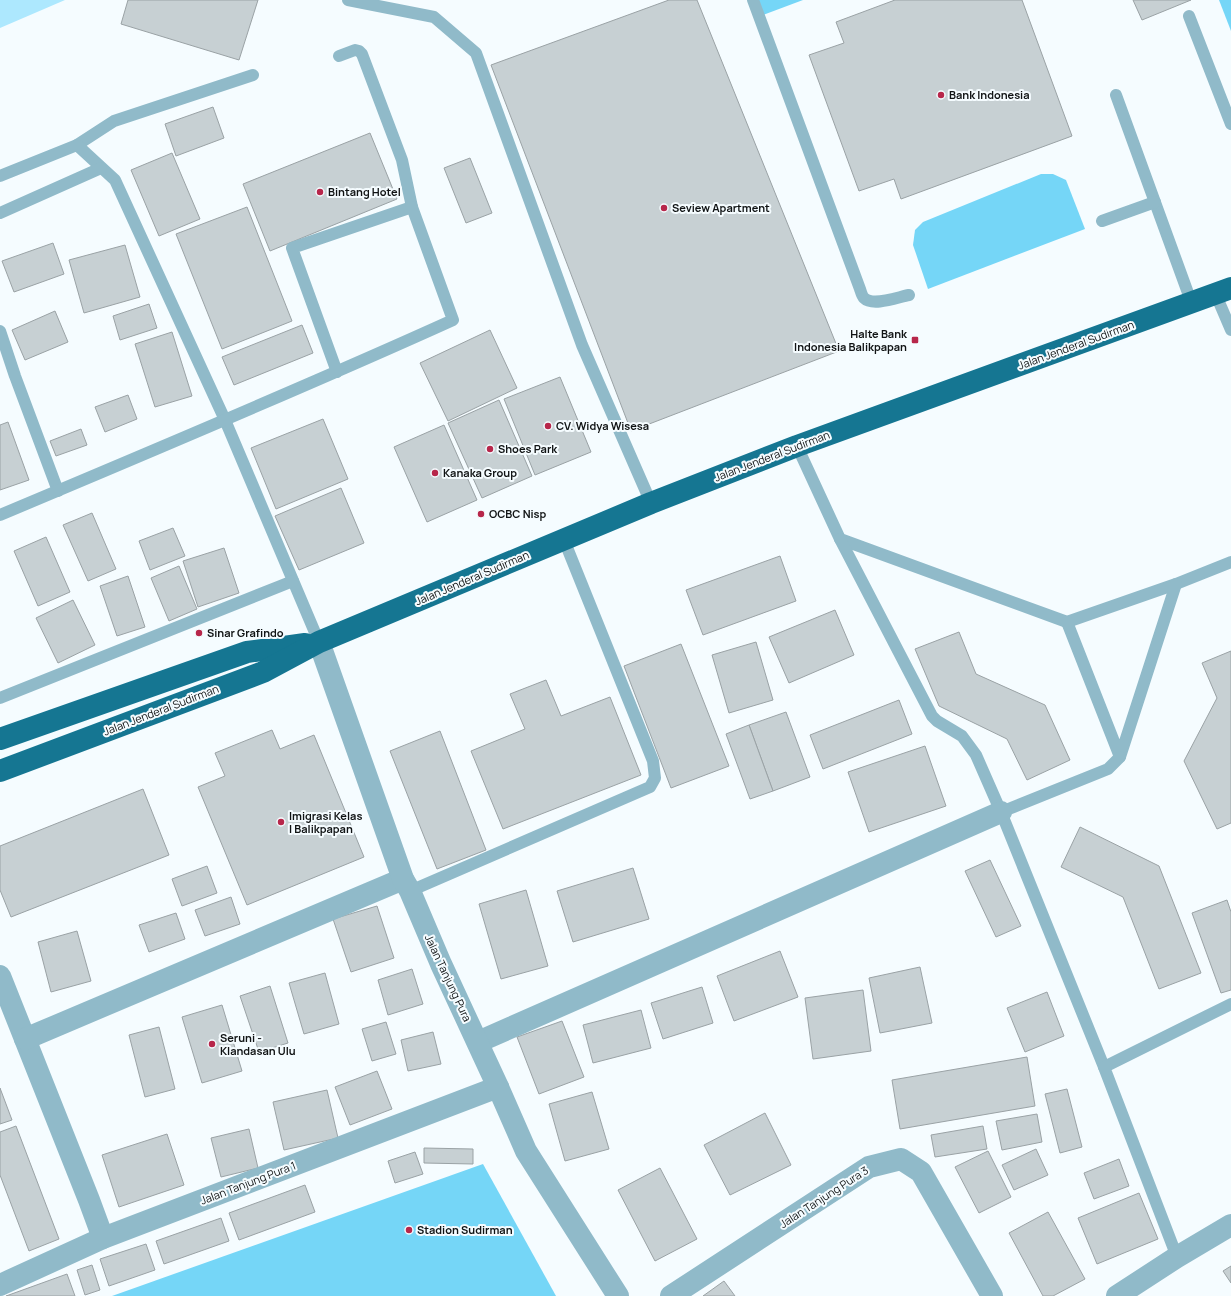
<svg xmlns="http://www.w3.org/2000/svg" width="1231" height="1296" font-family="Manrope,sans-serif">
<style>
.green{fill:#75d6f7}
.water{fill:#ade8fe}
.building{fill:#c7d0d3;stroke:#9aa2a5}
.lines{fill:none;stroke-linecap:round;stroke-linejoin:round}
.service{stroke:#90bac9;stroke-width:12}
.minor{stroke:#90bac9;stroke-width:22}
.tertiary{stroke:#90bac9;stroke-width:22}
.trunk{stroke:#157692;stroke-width:22}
.poi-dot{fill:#b7264a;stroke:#f5fcff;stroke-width:1.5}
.labels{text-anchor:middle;stroke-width:4;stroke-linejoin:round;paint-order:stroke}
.poi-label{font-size:11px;font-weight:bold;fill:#101314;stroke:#f5fcff;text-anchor:start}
.street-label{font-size:11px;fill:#101314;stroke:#f5fcff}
</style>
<rect width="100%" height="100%" fill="#f5fcff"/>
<g class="green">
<polygon points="757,0 803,0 763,15"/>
<polygon points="1219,0 1231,0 1231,31"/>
<polygon points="1041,174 1053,174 1066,180 1085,229 928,289 913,245 915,230 923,222"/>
<polygon points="483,1164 556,1296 112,1296"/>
</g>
<polygon class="water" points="0,0 65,0 0,28"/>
<g class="building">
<polygon points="128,0 258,0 239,60 121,24"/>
<polygon points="669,0 697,0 839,351 631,431 491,65"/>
<polygon points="895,0 1022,0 1072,136 901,199 894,179 859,191 809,55 844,43 836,22"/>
<polygon points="1133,0 1191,0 1142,20"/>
<polygon points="213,107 224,138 176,156 165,124"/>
<polygon points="370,133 397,199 270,251 243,184"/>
<polygon points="172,153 200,219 159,236 131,170"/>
<polygon points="470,158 492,213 466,223 444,168"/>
<polygon points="247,207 292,321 222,349 176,234"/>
<polygon points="53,243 64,274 14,292 2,261"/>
<polygon points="125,245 140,297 84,313 69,260"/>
<polygon points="149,304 157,328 120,340 113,316"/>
<polygon points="55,311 68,342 25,360 12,330"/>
<polygon points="302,325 313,353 234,385 222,357"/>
<polygon points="490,330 517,388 448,421 420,363"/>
<polygon points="172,332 192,396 155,407 135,344"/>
<polygon points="560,377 591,452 535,475 504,399"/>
<polygon points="128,395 137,419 105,432 95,407"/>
<polygon points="499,400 532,476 482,498 448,423"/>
<polygon points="323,419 348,479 276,509 251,448"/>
<polygon points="8,422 29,480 0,490 0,425"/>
<polygon points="444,425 477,500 427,522 394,447"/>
<polygon points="81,429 87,445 56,456 50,441"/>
<polygon points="341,488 364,543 299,570 275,516"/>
<polygon points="92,513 116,569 88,581 63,525"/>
<polygon points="173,528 185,556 150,570 139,541"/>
<polygon points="46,537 70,592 38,606 14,551"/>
<polygon points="224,548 239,593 198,607 183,561"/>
<polygon points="780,556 796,601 703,635 686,590"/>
<polygon points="179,566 197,609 169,621 151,578"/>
<polygon points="128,576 145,627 117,636 100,586"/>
<polygon points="73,600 95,645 58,663 36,618"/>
<polygon points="835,610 854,655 789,683 769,637"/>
<polygon points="959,632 976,674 1045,705 1070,760 1027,780 1007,739 939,706 915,649"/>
<polygon points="756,642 773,700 729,713 712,655"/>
<polygon points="681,644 729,766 671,788 624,666"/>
<polygon points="1231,651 1231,823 1217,829 1184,761 1217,698 1202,663"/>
<polygon points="546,680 561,716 610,697 641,775 503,829 471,751 525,729 510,694"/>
<polygon points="899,700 912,734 823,769 810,735"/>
<polygon points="786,712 810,777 773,791 749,725"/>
<polygon points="749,725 773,791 750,799 726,734"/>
<polygon points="272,730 280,749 314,735 364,857 247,905 198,787 225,776 215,753"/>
<polygon points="440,731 486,850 437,869 390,751"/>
<polygon points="925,746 946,806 869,832 848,772"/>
<polygon points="143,789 169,855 11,917 0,890 0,846"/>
<polygon points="1080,827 1159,866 1201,973 1159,989 1123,897 1061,867"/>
<polygon points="990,860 1021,926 996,937 965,871"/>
<polygon points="207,866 217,893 182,906 172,879"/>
<polygon points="633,868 649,919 573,942 557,891"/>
<polygon points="526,890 548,966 501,979 479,904"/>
<polygon points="231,897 240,924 205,936 195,910"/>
<polygon points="1227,900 1231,912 1231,990 1221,993 1192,913"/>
<polygon points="377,906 394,958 351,972 333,919"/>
<polygon points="176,913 185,939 149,952 139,925"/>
<polygon points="77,931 91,981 51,992 38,942"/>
<polygon points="780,951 798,997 734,1021 717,976"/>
<polygon points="920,967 932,1023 880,1033 869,978"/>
<polygon points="412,969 423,1004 388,1015 378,980"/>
<polygon points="325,973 339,1024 304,1034 289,983"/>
<polygon points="270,986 288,1043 259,1052 240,996"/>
<polygon points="702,987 713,1023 663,1039 651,1003"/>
<polygon points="863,990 871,1051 813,1059 805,998"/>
<polygon points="1047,992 1064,1036 1025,1052 1007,1008"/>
<polygon points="222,1005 242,1071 202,1083 182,1017"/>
<polygon points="641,1010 651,1048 593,1063 583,1025"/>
<polygon points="562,1021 584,1077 539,1094 517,1037"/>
<polygon points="386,1022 396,1054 372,1061 362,1029"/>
<polygon points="159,1027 175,1089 145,1097 129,1035"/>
<polygon points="433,1032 441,1064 408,1071 401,1040"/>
<polygon points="1027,1057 1035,1106 900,1129 892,1080"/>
<polygon points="377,1071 392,1109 350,1125 335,1087"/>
<polygon points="0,1088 12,1120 0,1124"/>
<polygon points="1067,1089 1082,1147 1060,1153 1045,1094"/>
<polygon points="327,1090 338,1138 284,1150 273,1102"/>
<polygon points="592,1092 609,1149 565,1161 549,1104"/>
<polygon points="765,1113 791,1165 730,1195 704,1145"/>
<polygon points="1037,1114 1042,1142 1002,1150 996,1121"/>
<polygon points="16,1126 59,1239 29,1251 0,1175 0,1132"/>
<polygon points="983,1126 987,1149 935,1157 931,1135"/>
<polygon points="249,1129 258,1168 221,1177 211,1138"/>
<polygon points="167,1134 184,1185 119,1207 102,1155"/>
<polygon points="424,1148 473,1149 473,1164 424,1163"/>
<polygon points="1036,1149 1048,1175 1014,1190 1002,1165"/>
<polygon points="988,1151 1011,1197 979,1213 955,1167"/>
<polygon points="415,1152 423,1174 395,1183 388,1161"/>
<polygon points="1119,1159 1129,1186 1094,1199 1084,1173"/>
<polygon points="660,1168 697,1239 655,1261 618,1190"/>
<polygon points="305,1185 315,1212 239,1240 229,1213"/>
<polygon points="1139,1193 1158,1239 1097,1264 1078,1218"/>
<polygon points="1048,1212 1085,1279 1053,1296 1043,1296 1009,1233"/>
<polygon points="221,1218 229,1241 164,1264 156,1241"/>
<polygon points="146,1244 155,1270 109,1286 100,1259"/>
<polygon points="92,1265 100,1290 85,1295 77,1270"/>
<polygon points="1231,1266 1231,1283 1223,1271"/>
<polygon points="67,1274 75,1296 6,1296"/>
<polygon points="724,1281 735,1296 703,1296"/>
</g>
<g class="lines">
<g class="service">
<polyline points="348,0 434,17 476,53 582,345 651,503"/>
<path d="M 753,0 L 860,289 C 861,292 862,296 864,298 C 873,307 898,297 909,295"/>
<polyline points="1189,16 1231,124"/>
<polyline points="339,56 355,50 359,51 362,54 402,160 412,207"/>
<polyline points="1116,95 1192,304"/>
<polyline points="77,145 114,121 253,75"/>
<polyline points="0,176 77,145 115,180 225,420 319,642"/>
<polyline points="0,213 101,168"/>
<polyline points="1102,221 1155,202"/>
<polyline points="1216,295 1231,330"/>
<polyline points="0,331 15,376 58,491"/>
<polyline points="797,446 840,539 1067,622 1176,584 1231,562"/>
<path d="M 0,515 C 152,451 303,388 453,320 L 412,207 L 292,248 L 337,372"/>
<polyline points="840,539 932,716 937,721 962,736 976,755 1001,812 1104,1067"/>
<polyline points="1067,622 1120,757 1176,584"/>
<polyline points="0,698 293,581"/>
<polyline points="1001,812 1108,769 1120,757"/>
<polyline points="410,891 650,787 655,778 653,761 564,540"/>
<polyline points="1177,1257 1104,1067 1231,1004"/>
</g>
<g class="minor">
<polyline points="0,976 89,1200 103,1238"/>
<polyline points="25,1039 403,879"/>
<polyline points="478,1042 1001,812"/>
<polyline points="0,1285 103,1238 498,1087"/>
<polyline points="671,1296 869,1167 901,1159 921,1172 992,1296"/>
<polyline points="1117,1296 1177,1257 1231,1225"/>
</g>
<polyline class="tertiary" points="319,642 403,879 410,891 441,964 498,1087 526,1151 618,1296"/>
<g class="trunk">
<polyline points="0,739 247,652 305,644"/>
<polyline points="0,771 263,672 319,642 651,503 797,446 1231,288"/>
</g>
</g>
<g class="poi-dot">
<circle cx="941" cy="95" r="4"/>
<circle cx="320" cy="192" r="4"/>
<circle cx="664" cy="208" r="4"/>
<rect x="911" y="336" width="8" height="8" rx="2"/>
<circle cx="548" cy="426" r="4"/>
<circle cx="490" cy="449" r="4"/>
<circle cx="435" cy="473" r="4"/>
<circle cx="481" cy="514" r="4"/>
<circle cx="199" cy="633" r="4"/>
<circle cx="281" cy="822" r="4"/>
<circle cx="212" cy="1044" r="4"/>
<circle cx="409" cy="1230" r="4"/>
</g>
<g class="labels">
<g class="poi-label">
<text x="949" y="99">Bank Indonesia</text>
<text x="328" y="196">Bintang Hotel</text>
<text x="672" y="212">Seview Apartment</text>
<text x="907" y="338" text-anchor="end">Halte Bank<tspan x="907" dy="13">Indonesia Balikpapan</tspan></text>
<text x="556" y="430">CV. Widya Wisesa</text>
<text x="498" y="453">Shoes Park</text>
<text x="443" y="477">Kanaka Group</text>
<text x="489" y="518">OCBC Nisp</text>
<text x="207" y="637">Sinar Grafindo</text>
<text x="289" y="820">Imigrasi Kelas<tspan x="289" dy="13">I Balikpapan</tspan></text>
<text x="220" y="1042">Seruni -<tspan x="220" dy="13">Klandasan Ulu</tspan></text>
<text x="417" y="1234">Stadion Sudirman</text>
</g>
<g class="street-label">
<text transform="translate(1076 345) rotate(-20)" y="4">Jalan Jenderal Sudirman</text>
<text transform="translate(772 456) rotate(-21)" y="4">Jalan Jenderal Sudirman</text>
<text transform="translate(472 578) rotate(-23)" y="4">Jalan Jenderal Sudirman</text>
<text transform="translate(161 710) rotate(-21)" y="4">Jalan Jenderal Sudirman</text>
<text transform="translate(448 978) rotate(65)" y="4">Jalan Tanjung Pura</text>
<text transform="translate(248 1183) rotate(-21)" y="4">Jalan Tanjung Pura 1</text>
<text transform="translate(824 1197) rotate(-33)" y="4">Jalan Tanjung Pura 3</text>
</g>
</g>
</svg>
